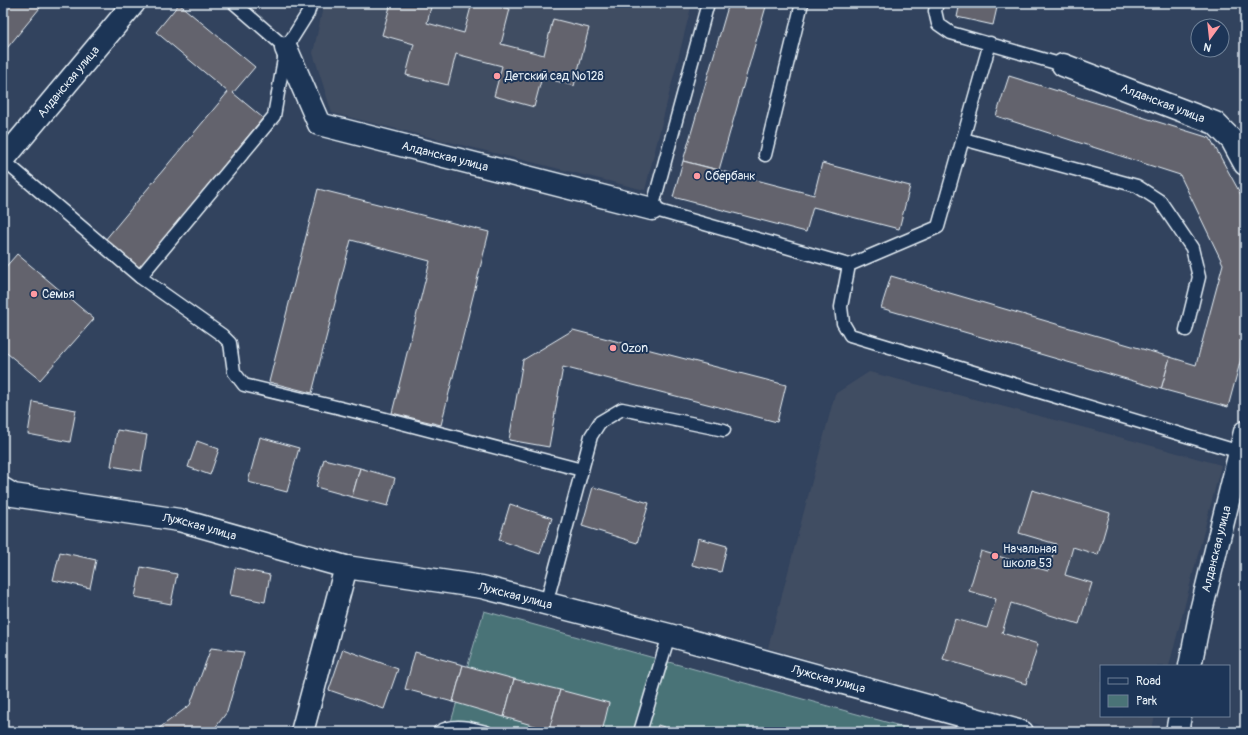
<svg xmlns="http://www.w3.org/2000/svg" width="1248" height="735" font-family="Pangolin,sans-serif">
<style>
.built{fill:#414d62}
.green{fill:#4a7377;stroke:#99b2b8}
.building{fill:#64646d;stroke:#e8f1f8}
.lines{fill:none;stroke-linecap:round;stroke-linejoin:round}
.service-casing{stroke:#e8f1f8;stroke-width:15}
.minor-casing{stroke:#e8f1f8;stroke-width:25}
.tertiary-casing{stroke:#e8f1f8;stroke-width:25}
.service{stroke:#1d3557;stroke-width:12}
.minor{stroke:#1d3557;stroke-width:22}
.tertiary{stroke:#1d3557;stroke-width:22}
.poi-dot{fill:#ff9aa2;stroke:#1d3557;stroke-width:1.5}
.labels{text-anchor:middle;stroke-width:4;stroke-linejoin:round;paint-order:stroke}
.poi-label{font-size:12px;fill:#e8f1f8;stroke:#1d3557;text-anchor:start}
.street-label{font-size:12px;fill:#e8f1f8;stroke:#1d3557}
</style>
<rect width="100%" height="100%" fill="#32435e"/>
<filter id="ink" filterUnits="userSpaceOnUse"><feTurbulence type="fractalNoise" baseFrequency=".025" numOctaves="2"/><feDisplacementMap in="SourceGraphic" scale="8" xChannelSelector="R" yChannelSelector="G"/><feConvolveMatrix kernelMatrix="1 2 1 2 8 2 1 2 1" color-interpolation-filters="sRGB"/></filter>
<g filter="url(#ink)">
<g class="built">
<polygon points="324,3 692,3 645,190 332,113 313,53"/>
<polygon points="869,372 1101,432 1221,465 1169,666 1101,666 1101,716 1155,716 1151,732 1065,732 768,648 835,394"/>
</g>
<polygon class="green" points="484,611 922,732 448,732"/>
<g class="building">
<polygon points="3,3 44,3 3,53"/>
<polygon points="391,3 432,3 427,23 464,33 472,3 485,3 510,9 501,44 544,55 553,19 589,28 574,86 542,77 534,107 494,96 502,66 456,54 448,85 406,75 414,44 382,35"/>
<polygon points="729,3 767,3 719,170 683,161"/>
<polygon points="960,3 998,3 993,25 957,17"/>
<polygon points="179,4 255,67 233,93 263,118 139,268 105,240 228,92 156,32"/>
<polygon points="1009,76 1210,138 1245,202 1245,344 1228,407 1161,389 1170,357 1196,365 1223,264 1180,175 996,116"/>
<polygon points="683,161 814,195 822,163 910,186 899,229 813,207 806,232 673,197"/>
<polygon points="318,189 489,232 441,425 392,413 430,261 351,240 312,393 269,382"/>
<polygon points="17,254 94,319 40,380 3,350 3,270"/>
<polygon points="891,276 1170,357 1161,389 881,308"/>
<polygon points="573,330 786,385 777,422 563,367 549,447 509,440 523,360"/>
<polygon points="33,402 76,410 70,442 28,434"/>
<polygon points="117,430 147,435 141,471 111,466"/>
<polygon points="260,437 299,448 287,492 248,482"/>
<polygon points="197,441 219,449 210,475 188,467"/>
<polygon points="324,459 360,468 352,497 316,487"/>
<polygon points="360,468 395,478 388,506 352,497"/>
<polygon points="593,487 649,503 637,543 582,526"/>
<polygon points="1032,490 1110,513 1098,555 1073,547 1065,575 1092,583 1079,624 1011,603 1002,633 1038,644 1026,684 943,659 955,619 987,628 996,599 969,591 981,551 1048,571 1056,544 1019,533"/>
<polygon points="510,504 552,518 540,554 499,540"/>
<polygon points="698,538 727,546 721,572 692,565"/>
<polygon points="60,552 96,560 90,588 53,580"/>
<polygon points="141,567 177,574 171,604 135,597"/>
<polygon points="235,568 270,575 265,602 230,595"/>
<polygon points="211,648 244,652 227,712 212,732 154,732 190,705"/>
<polygon points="343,649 398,669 384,709 329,690"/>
<polygon points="415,652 463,665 453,702 405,689"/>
<polygon points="463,665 514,679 504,717 453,702"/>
<polygon points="514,679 560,690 549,730 504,717"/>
<polygon points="560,690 609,703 602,732 558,732 549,730"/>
<polygon points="658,725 679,732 656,732"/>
</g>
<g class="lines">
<g class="service-casing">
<g id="service">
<polyline points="234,3 286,48 308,13 311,3"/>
<polyline points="708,3 652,209 849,265"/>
<polyline points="937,3 935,11 938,24 951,33 1063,65"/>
<polyline points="990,43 938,227 849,265 841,307 843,323 850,335 1240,452"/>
<polyline points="963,139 1137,186 1160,201 1192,248 1199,277 1186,330"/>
<polyline points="765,155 802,3"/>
<polyline points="3,160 140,277 274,116 285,53"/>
<polyline points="140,277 222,335 230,343 234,372 244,385 378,417 582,470 546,604"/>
<polyline points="582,470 591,436 600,422 622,409 724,430"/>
<path d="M 439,732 C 453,723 472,728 486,732"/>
<polyline points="640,732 669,635"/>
</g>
</g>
<g class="minor-casing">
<g id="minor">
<path id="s1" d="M 286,48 L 319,124 L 652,209"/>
<path id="s2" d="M 1063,65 L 1215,123 L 1232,140 L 1245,164"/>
<path id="s3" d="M 3,160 L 134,3"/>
<path id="s4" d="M 1190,666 L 1201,611 L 1245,432"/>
<polyline points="302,732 346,567"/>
<polyline points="1177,732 1180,716"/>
</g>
</g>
<g class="tertiary-casing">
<g id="tertiary">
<path id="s5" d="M 3,489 L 13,495 L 179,520 L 346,567 L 482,587 L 669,635 L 1022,732"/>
</g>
</g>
<use href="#service" class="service"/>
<use href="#minor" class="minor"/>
<use href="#tertiary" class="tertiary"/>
</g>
</g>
<g class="poi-dot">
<circle cx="497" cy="76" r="4"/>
<circle cx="697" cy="176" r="4"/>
<circle cx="34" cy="294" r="4"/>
<circle cx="613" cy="348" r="4"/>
<circle cx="995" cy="556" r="4"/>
</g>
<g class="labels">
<g class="poi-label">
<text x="505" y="80">Детский сад №128</text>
<text x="705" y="180">Сбербанк</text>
<text x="42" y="298">Семья</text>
<text x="621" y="352">Ozon</text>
<text x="1003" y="553">Начальная<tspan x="1003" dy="14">школа 53</tspan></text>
</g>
<g class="street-label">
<text dy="4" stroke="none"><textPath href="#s3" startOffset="102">Алданская улица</textPath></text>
<text dy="4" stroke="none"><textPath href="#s2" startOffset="107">Алданская улица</textPath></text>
<text dy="4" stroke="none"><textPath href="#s1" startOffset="213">Алданская улица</textPath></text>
<text dy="4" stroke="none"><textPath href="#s5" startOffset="201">Лужская улица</textPath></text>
<text dy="4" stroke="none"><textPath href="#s4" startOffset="120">Алданская улица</textPath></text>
<text dy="4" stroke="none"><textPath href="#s5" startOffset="525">Лужская улица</textPath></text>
<text dy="4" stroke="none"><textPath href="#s5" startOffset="849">Лужская улица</textPath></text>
</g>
</g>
<rect width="1248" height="735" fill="none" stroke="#1d3557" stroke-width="16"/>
<rect x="8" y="8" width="1232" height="719" fill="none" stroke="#e8f1f8" stroke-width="1.5" filter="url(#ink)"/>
<rect x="1100" y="665" width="130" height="52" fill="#1d3557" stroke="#6e8097"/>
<rect x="1108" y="678" width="20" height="6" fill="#1d3557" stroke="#6e8097"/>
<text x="1136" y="685" font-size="12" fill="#e8f1f8">Road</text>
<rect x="1108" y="695" width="20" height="12" fill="#4a7377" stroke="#6e8097"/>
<text x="1136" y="705" font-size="12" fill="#e8f1f8">Park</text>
<g transform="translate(1210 38) rotate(195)"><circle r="19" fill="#1d3557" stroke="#6e8097"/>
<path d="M0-3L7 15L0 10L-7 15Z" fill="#ff9aa2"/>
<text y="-6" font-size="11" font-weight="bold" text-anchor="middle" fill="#e8f1f8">N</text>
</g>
</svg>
